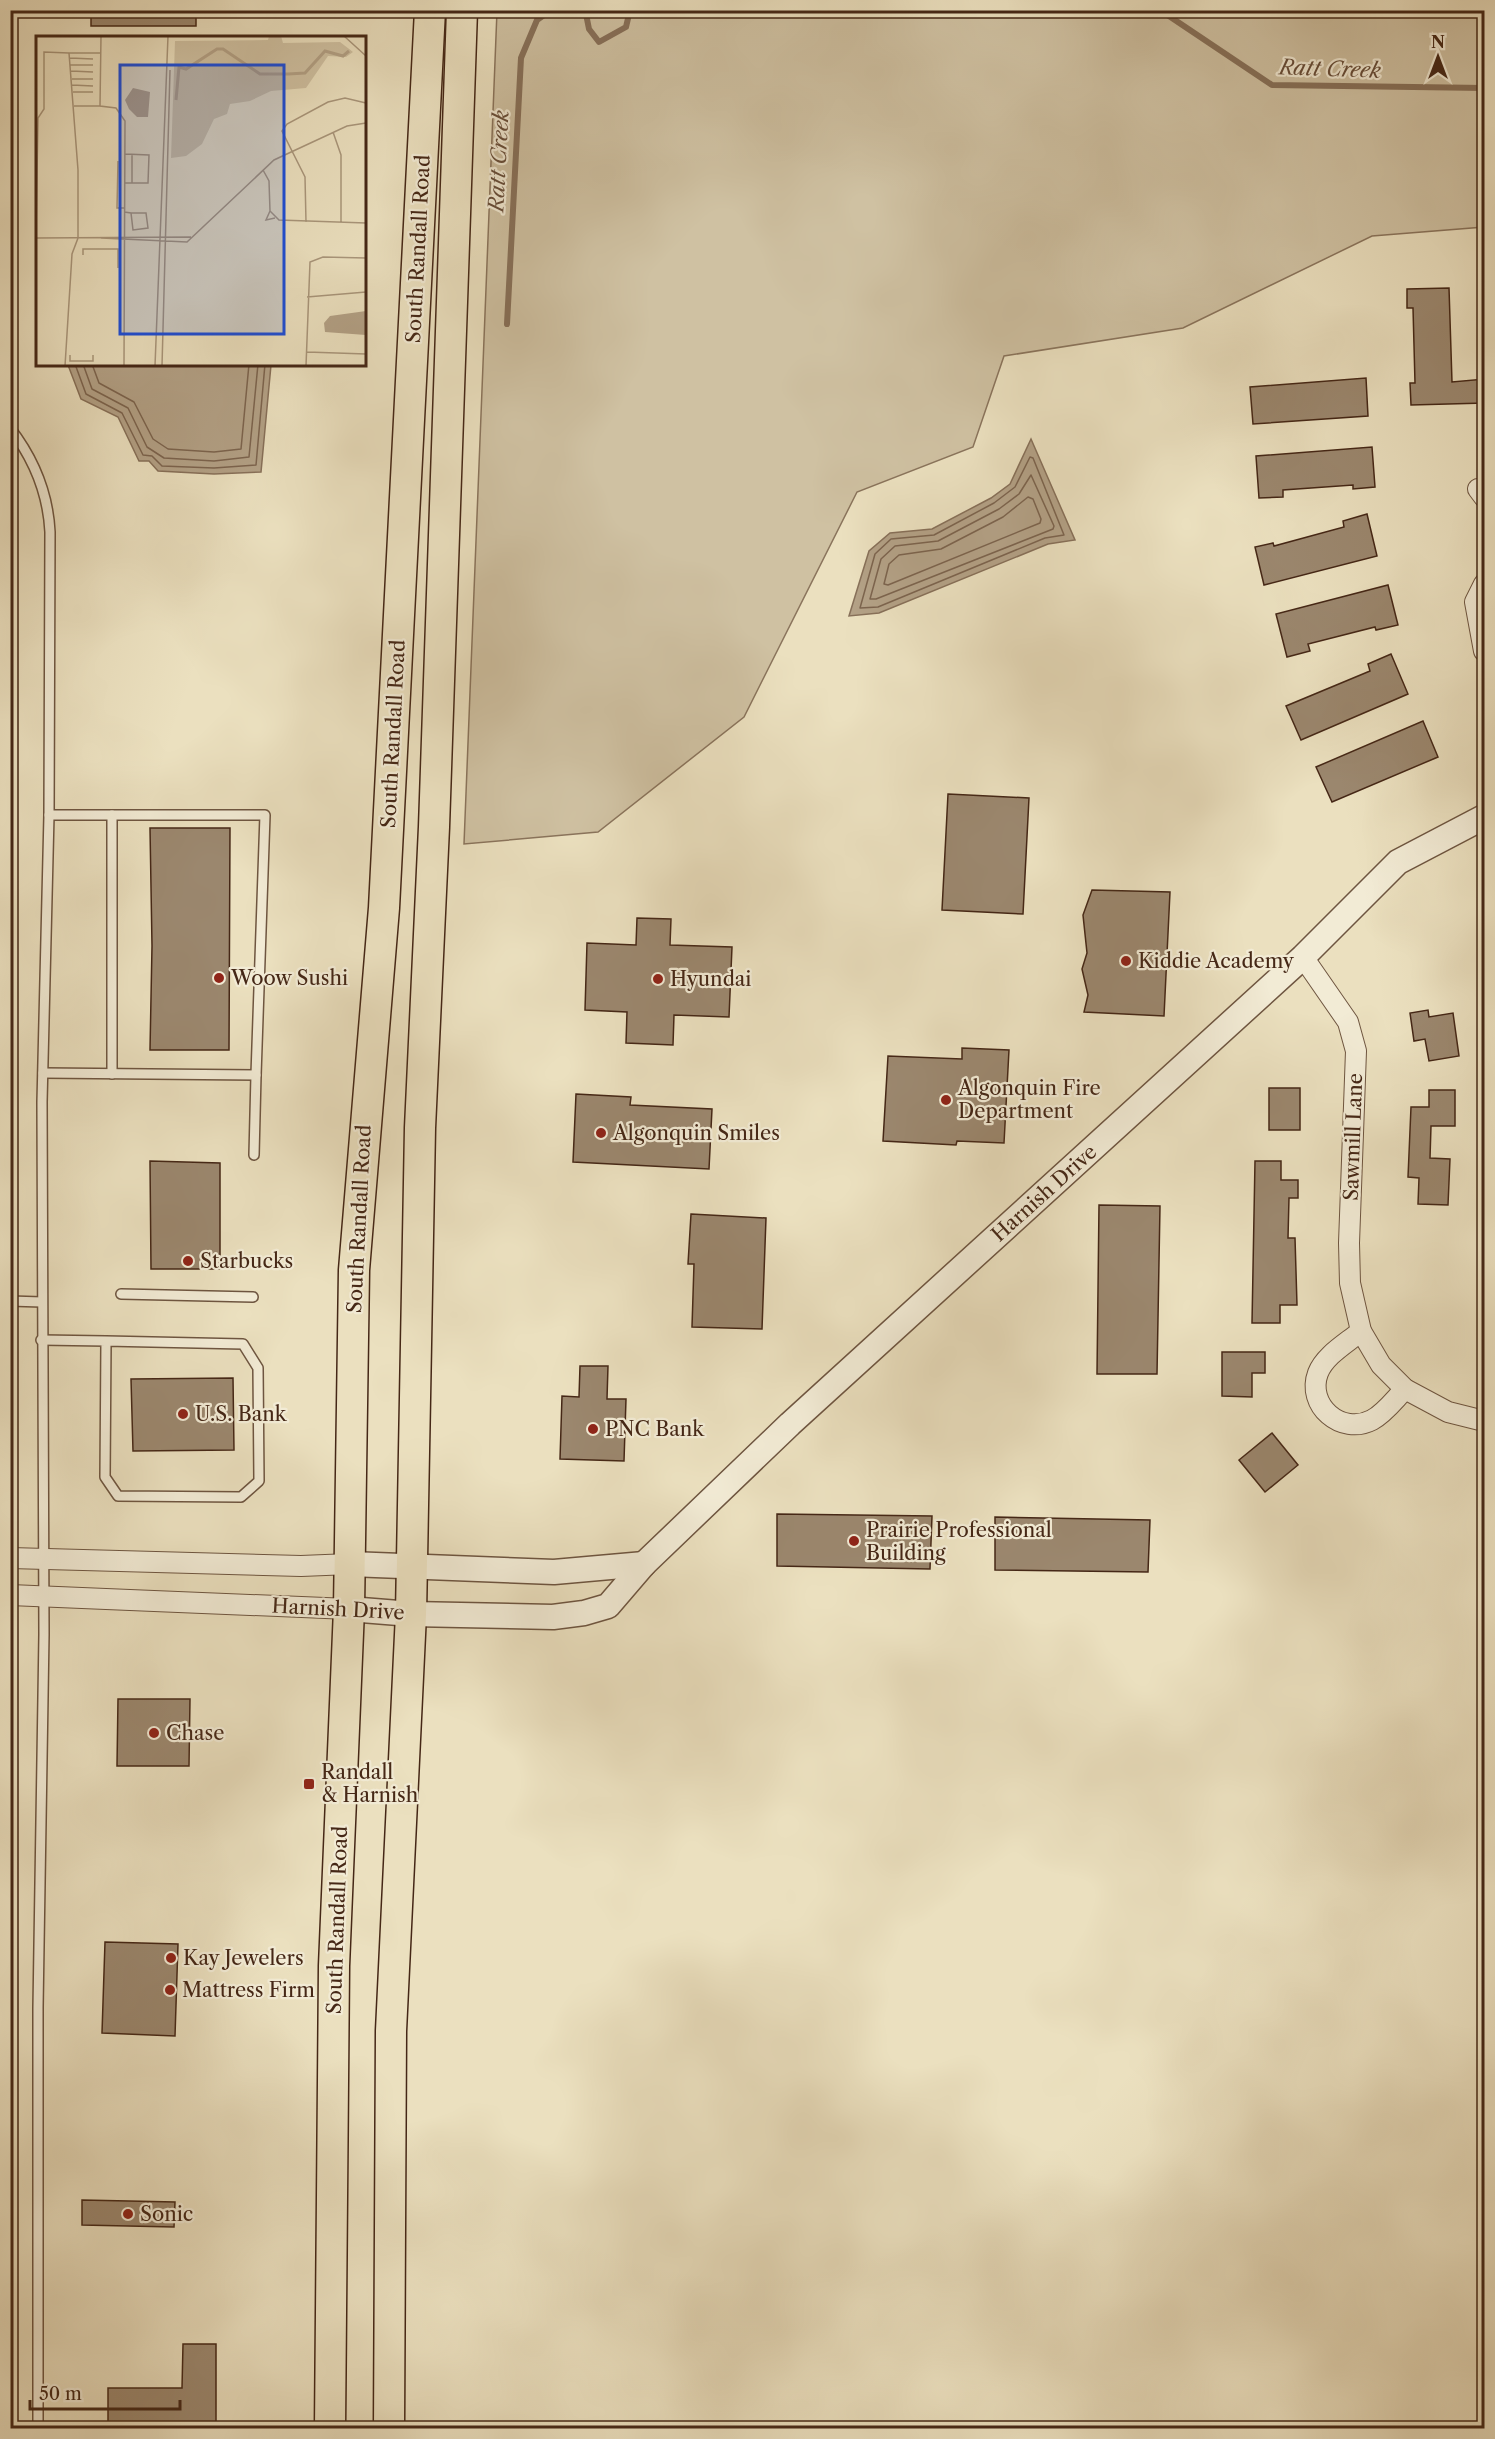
<svg xmlns="http://www.w3.org/2000/svg" width="1495" height="2439" font-family="'Libre Caslon Text',serif">
<style>
.green{fill:#cfc1a2;stroke:#8a745c;stroke-width:1.5}
.water{fill:#b3a186;stroke:#877059;stroke-width:1.5}
.lines{fill:none;stroke-linecap:round;stroke-linejoin:round}
.shore{stroke:#7c644e;stroke-width:1.5}
.stream{stroke:#877059;stroke-width:6}
.building{fill:#9b876e;stroke:#452716;stroke-width:1.5}
.service-casing{stroke:#6e5540;stroke-width:12}
.minor-casing{stroke:#6e5540;stroke-width:22}
.tertiary-casing{stroke:#6e5540;stroke-width:27}
.primary-casing{stroke:#452716;stroke-width:33}
.service{stroke:#f2ebd5;stroke-width:9}
.minor{stroke:#f2ebd5;stroke-width:20}
.tertiary{stroke:#f2ebd5;stroke-width:24}
.primary{stroke:#ebe0bf;stroke-width:30}
.poi-dot{fill:#8f2418;stroke:#f2ebd5;stroke-width:2}
.labels{text-anchor:middle;stroke-width:4.5;stroke-linejoin:round;paint-order:stroke}
.street-label{font-size:20px;fill:#452716;stroke:#f2ebd5}
.poi-label{font-size:20px;fill:#452716;stroke:#f2ebd5;text-anchor:start}
.water-label{font-size:21px;font-style:italic;fill:#664c38;stroke:#f2ebd5}
.inset-river{fill:none;stroke:#b3a186;stroke-width:3}
.inset-road{fill:none;stroke:#a9967b;stroke-width:1.5}
.view{fill:#1d4ed8;fill-opacity:0.15;stroke:#1d4ed8;stroke-width:3}
.inset-edge{fill:none;stroke:#452716;stroke-width:3}
</style>
<rect width="100%" height="100%" fill="#ebe0bf"/>
<filter id="stains"><feTurbulence type="fractalNoise" baseFrequency=".00333" numOctaves="4"/><feColorMatrix values="0 0 0 0 .2 0 0 0 0 .09 0 0 0 0 .02 0 0 0 .5 -.17"/></filter>
<radialGradient id="worn" r=".72"><stop offset=".6" stop-color="#630" stop-opacity="0"/><stop offset="1" stop-color="#630" stop-opacity=".3"/></radialGradient>
<polygon class="green" points="497,11 1484,11 1484,227 1372,236 1183,328 1004,356 973,447 857,492 744,717 598,832 464,844"/>
<g class="water">
<polygon points="68,365 271,365 261,472 214,474 158,471 149,461 139,461 118,417 81,399"/>
<polygon points="1031,439 1075,540 1048,544 879,613 849,616 869,551 890,533 932,529 991,498 1010,484"/>
</g>
<g class="lines">
<g class="shore">
<polyline points="75,364 86,394 122,413 143,455 152,456 162,466 214,468 256,465 265,364"/>
<polyline points="83,364 92,389 128,408 147,447 164,458 214,461 249,457 258,364"/>
<polyline points="92,364 99,383 134,402 153,439 168,449 214,452 241,449 249,364"/>
<polygon points="1030,457 1033,458 1064,535 1045,538 878,607 860,608 875,554 891,539 934,535 994,503 1015,487"/>
<polygon points="1031,475 1054,526 1053,529 876,599 870,599 881,559 895,546 938,541 999,509 1019,494"/>
<polygon points="1028,497 1033,499 1041,519 1040,523 888,585 884,584 889,564 899,555 941,549 1003,517"/>
</g>
<g class="stream">
<polyline points="578,10 586,14 589,29 599,42 626,27 630,10"/>
<polyline points="1160,10 1272,85 1484,88"/>
<polyline points="507,324 521,58 537,20 551,10"/>
</g>
</g>
<g class="building">
<rect x="91" y="10" width="105" height="16"/>
<polygon points="1449,288 1452,382 1485,379 1485,403 1411,405 1410,383 1415,383 1413,308 1407,308 1407,289"/>
<polygon points="1366,378 1368,416 1253,424 1250,387"/>
<polygon points="1372,447 1375,487 1353,489 1353,485 1283,490 1283,497 1259,498 1256,456"/>
<polygon points="1367,514 1377,556 1264,585 1255,547 1273,543 1274,546 1344,527 1343,521"/>
<polygon points="1388,585 1398,625 1376,630 1375,627 1308,644 1310,651 1287,657 1276,614"/>
<polygon points="1391,654 1408,694 1301,740 1286,706 1370,671 1368,664"/>
<polygon points="1423,721 1438,757 1332,802 1316,767"/>
<polygon points="948,794 1029,798 1023,914 942,910"/>
<polygon points="150,828 230,828 229,1050 150,1050 152,946"/>
<polygon points="1092,890 1170,892 1164,1016 1084,1012 1088,995 1082,969 1087,953 1083,915"/>
<polygon points="637,918 671,919 670,945 732,947 729,1017 674,1015 673,1045 626,1043 627,1012 585,1010 587,943 636,945"/>
<polygon points="1428,1010 1429,1017 1453,1013 1459,1056 1429,1061 1425,1039 1414,1041 1410,1013"/>
<polygon points="962,1048 1009,1050 1004,1143 957,1141 956,1145 883,1141 888,1056 962,1059"/>
<rect x="1269" y="1088" width="31" height="42"/>
<polygon points="1429,1090 1455,1090 1455,1126 1431,1126 1430,1158 1450,1159 1448,1205 1418,1204 1419,1178 1408,1177 1411,1107 1429,1107"/>
<polygon points="576,1094 631,1097 630,1105 712,1109 709,1169 573,1162"/>
<polygon points="150,1161 220,1163 220,1269 151,1269"/>
<polygon points="1255,1161 1281,1161 1281,1180 1298,1180 1298,1198 1289,1198 1288,1238 1295,1238 1297,1305 1280,1305 1280,1323 1252,1323"/>
<polygon points="1099,1205 1160,1206 1157,1374 1097,1374"/>
<polygon points="691,1214 766,1218 762,1329 692,1327 694,1264 688,1264"/>
<polygon points="1222,1352 1265,1352 1265,1373 1252,1373 1252,1397 1222,1396"/>
<polygon points="580,1366 608,1366 607,1399 626,1399 624,1461 560,1459 562,1396 579,1397"/>
<polygon points="233,1378 234,1450 133,1451 131,1379"/>
<polygon points="1272,1433 1298,1465 1265,1492 1239,1460"/>
<polygon points="777,1514 932,1516 930,1569 777,1566"/>
<polygon points="995,1517 1150,1520 1148,1572 995,1570"/>
<polygon points="118,1699 190,1699 189,1766 117,1766"/>
<polygon points="105,1942 178,1944 175,2036 102,2033"/>
<polygon points="82,2200 175,2202 174,2227 82,2225"/>
<polygon points="183,2344 216,2344 216,2428 108,2428 108,2388 182,2388"/>
</g>
<g class="lines">
<g class="service-casing">
<g id="service">
<path d="M 10,428 C 34,459 48,493 50,532 L 49,815 L 42,1102 L 44,1634 L 38,2008 L 38,2428"/>
<polyline points="112,815 112,1074"/>
<polyline points="43,1073 256,1075 265,815 49,815"/>
<polyline points="254,1155 256,1075"/>
<polyline points="121,1294 253,1297"/>
<polyline points="10,1301 42,1302"/>
<polyline points="41,1340 106,1341 105,1477 118,1496 241,1497 259,1481 258,1368 243,1344 106,1341"/>
</g>
</g>
<g class="minor-casing">
<g id="minor">
<polyline points="1478,489 1484,497"/>
<polyline points="1484,584 1475,602 1484,651"/>
<polyline points="1303,957 1348,1022 1356,1051 1349,1243 1350,1283 1361,1331 1381,1365 1405,1389 1448,1412 1484,1421"/>
<path d="M 1361,1331 C 1347,1343 1325,1355 1318,1373 C 1306,1405 1341,1436 1372,1420 C 1385,1413 1395,1399 1405,1389"/>
<polyline points="10,1558 301,1566 350,1564"/>
<polyline points="10,1595 349,1609"/>
</g>
</g>
<g class="tertiary-casing">
<g id="tertiary">
<polyline points="350,1564 554,1572 644,1564"/>
<polyline points="349,1609 411,1614 553,1617 584,1613 608,1606 644,1564 790,1424 1303,957 1398,862 1484,817"/>
</g>
</g>
<g class="primary-casing">
<g id="primary">
<polyline points="330,2428 334,1966 349,1609 354,1270 384,908 430,10"/>
<polyline points="389,2428 391,2031 411,1614 420,1128 434,827 462,10"/>
</g>
</g>
<use href="#service" class="service"/>
<use href="#minor" class="minor"/>
<use href="#tertiary" class="tertiary"/>
<use href="#primary" class="primary"/>
</g>
<g class="poi-dot">
<circle cx="1126" cy="961" r="6"/>
<circle cx="219" cy="978" r="6"/>
<circle cx="658" cy="979" r="6"/>
<circle cx="946" cy="1100" r="6"/>
<circle cx="601" cy="1133" r="6"/>
<circle cx="188" cy="1261" r="6"/>
<circle cx="183" cy="1414" r="6"/>
<circle cx="593" cy="1429" r="6"/>
<circle cx="854" cy="1541" r="6"/>
<circle cx="154" cy="1733" r="6"/>
<rect x="303" y="1778" width="12" height="12" rx="3"/>
<circle cx="171" cy="1958" r="6"/>
<circle cx="170" cy="1990" r="6"/>
<circle cx="128" cy="2214" r="6"/>
</g>
<g class="labels">
<g class="street-label">
<text transform="translate(418 249) rotate(-87)" y="7">South Randall Road</text>
<text transform="translate(393 734) rotate(-87)" y="7">South Randall Road</text>
<text transform="translate(1353 1137) rotate(-88)" y="7">Sawmill Lane</text>
<text transform="translate(1044 1193) rotate(-42)" y="7">Harnish Drive</text>
<text transform="translate(359 1219) rotate(-87)" y="7">South Randall Road</text>
<text transform="translate(338 1609) rotate(3)" y="7">Harnish Drive</text>
<text transform="translate(337 1920) rotate(-88)" y="7">South Randall Road</text>
</g>
<g class="poi-label">
<text x="1138" y="968">Kiddie Academy</text>
<text x="231" y="985">Woow Sushi</text>
<text x="670" y="986">Hyundai</text>
<text x="958" y="1095">Algonquin Fire<tspan x="958" dy="23">Department</tspan></text>
<text x="613" y="1140">Algonquin Smiles</text>
<text x="200" y="1268">Starbucks</text>
<text x="195" y="1421">U.S. Bank</text>
<text x="605" y="1436">PNC Bank</text>
<text x="866" y="1537">Prairie Professional<tspan x="866" dy="23">Building</tspan></text>
<text x="166" y="1740">Chase</text>
<text x="321" y="1779">Randall<tspan x="321" dy="23">&amp; Harnish</tspan></text>
<text x="183" y="1965">Kay Jewelers</text>
<text x="182" y="1997">Mattress Firm</text>
<text x="140" y="2221">Sonic</text>
</g>
<g class="water-label">
<text transform="translate(1330 69) rotate(2)" y="7">Ratt Creek</text>
<text transform="translate(499 161) rotate(-87)" y="7">Ratt Creek</text>
</g>
</g>
<g transform="translate(36 36)">
<rect width="330" height="330" fill="#ebe0bf"/>
<path d="M 233,0 L 245,0 L 247,7 L 304,6 L 317,16 L 310,21 L 292,20 L 270,52 L 235,55 L 214,65 L 194,68 L 191,78 L 178,83 L 166,108 L 150,120 L 135,122 L 139,5 L 232,4 Z" fill="#cfc1a2"/>
<path d="M 97,52 L 114,56 L 112,81 L 101,81 L 93,73 L 89,64 ZM 330,275 L 330,299 L 289,296 L 288,287 L 294,280 Z" fill="#b3a186"/>
<path class="inset-river" d="M 140,64 L 143,31 L 150,33 L 181,13 L 187,13 L 224,38 L 252,38 L 269,37 L 289,15 L 307,20 L 313,15"/>
<path class="inset-road" d="M 65,0 L 64,70 L 80,72 L 89,85 L 88,330M 308,0 L 330,20M 34,22 L 57,23M 34,29 L 57,29M 35,35 L 57,36M 36,43 L 57,43M 36,49 L 57,50M 37,56 L 57,56M 38,70 L 64,70M 297,96 L 305,119 L 305,187M 96,119 L 96,147M 82,125 L 81,172 L 88,172M 227,134 L 233,145 L 234,175 L 243,184 L 330,187M 88,147 L 112,147 L 113,119 L 89,118M 234,175 L 230,184 L 239,182M 88,176 L 95,177 L 97,194 L 112,192 L 110,177 L 95,177M 270,186 L 269,141 L 246,95 L 251,88 L 292,66 L 309,62 L 330,67M 0,195 L 2,82 L 8,73 L 8,16 L 33,17M 0,202 L 155,201M 65,202 L 151,206 L 238,124 L 311,90 L 330,87M 47,219 L 47,213 L 82,213 L 82,232M 271,261 L 330,256M 0,264 L 0,330M 271,316 L 330,318M 34,319 L 34,325 L 57,325 L 57,319M 29,330 L 36,218 L 42,202 L 42,134 L 33,17 L 65,17M 119,330 L 132,0M 126,330 L 134,34M 270,330 L 274,226 L 287,221 L 330,222"/>
<path class="view" d="M 84,29 L 248,29 L 248,298 L 84,298 Z"/>
<rect width="330" height="330" class="inset-edge"/>
</g>
<rect width="1495" height="2439" fill="none" stroke="#ebe0bf" stroke-width="36"/>
<rect x="12" y="12" width="1471" height="2415" fill="none" stroke="#452716" stroke-width="3"/>
<rect x="18" y="18" width="1459" height="2403" fill="none" stroke="#452716" stroke-width="1.5"/>
<g transform="translate(1438 57)" stroke="#f2ebd5" stroke-width="4.5" paint-order="stroke">
<path d="M0-4.5L10 22L0 15L-10 22Z" fill="#452716"/>
<text y="-9" font-size="16" font-weight="bold" text-anchor="middle" fill="#452716">N</text>
</g>
<path d="M30 2400v9h150v-9" fill="none" stroke="#452716" stroke-width="3"/>
<text x="39" y="2400" font-size="18" fill="#452716" stroke="#f2ebd5" stroke-width="4.5" paint-order="stroke">50 m</text>
<rect width="100%" height="100%" filter="url(#stains)"/>
<rect width="100%" height="100%" fill="url(#worn)"/>
</svg>
